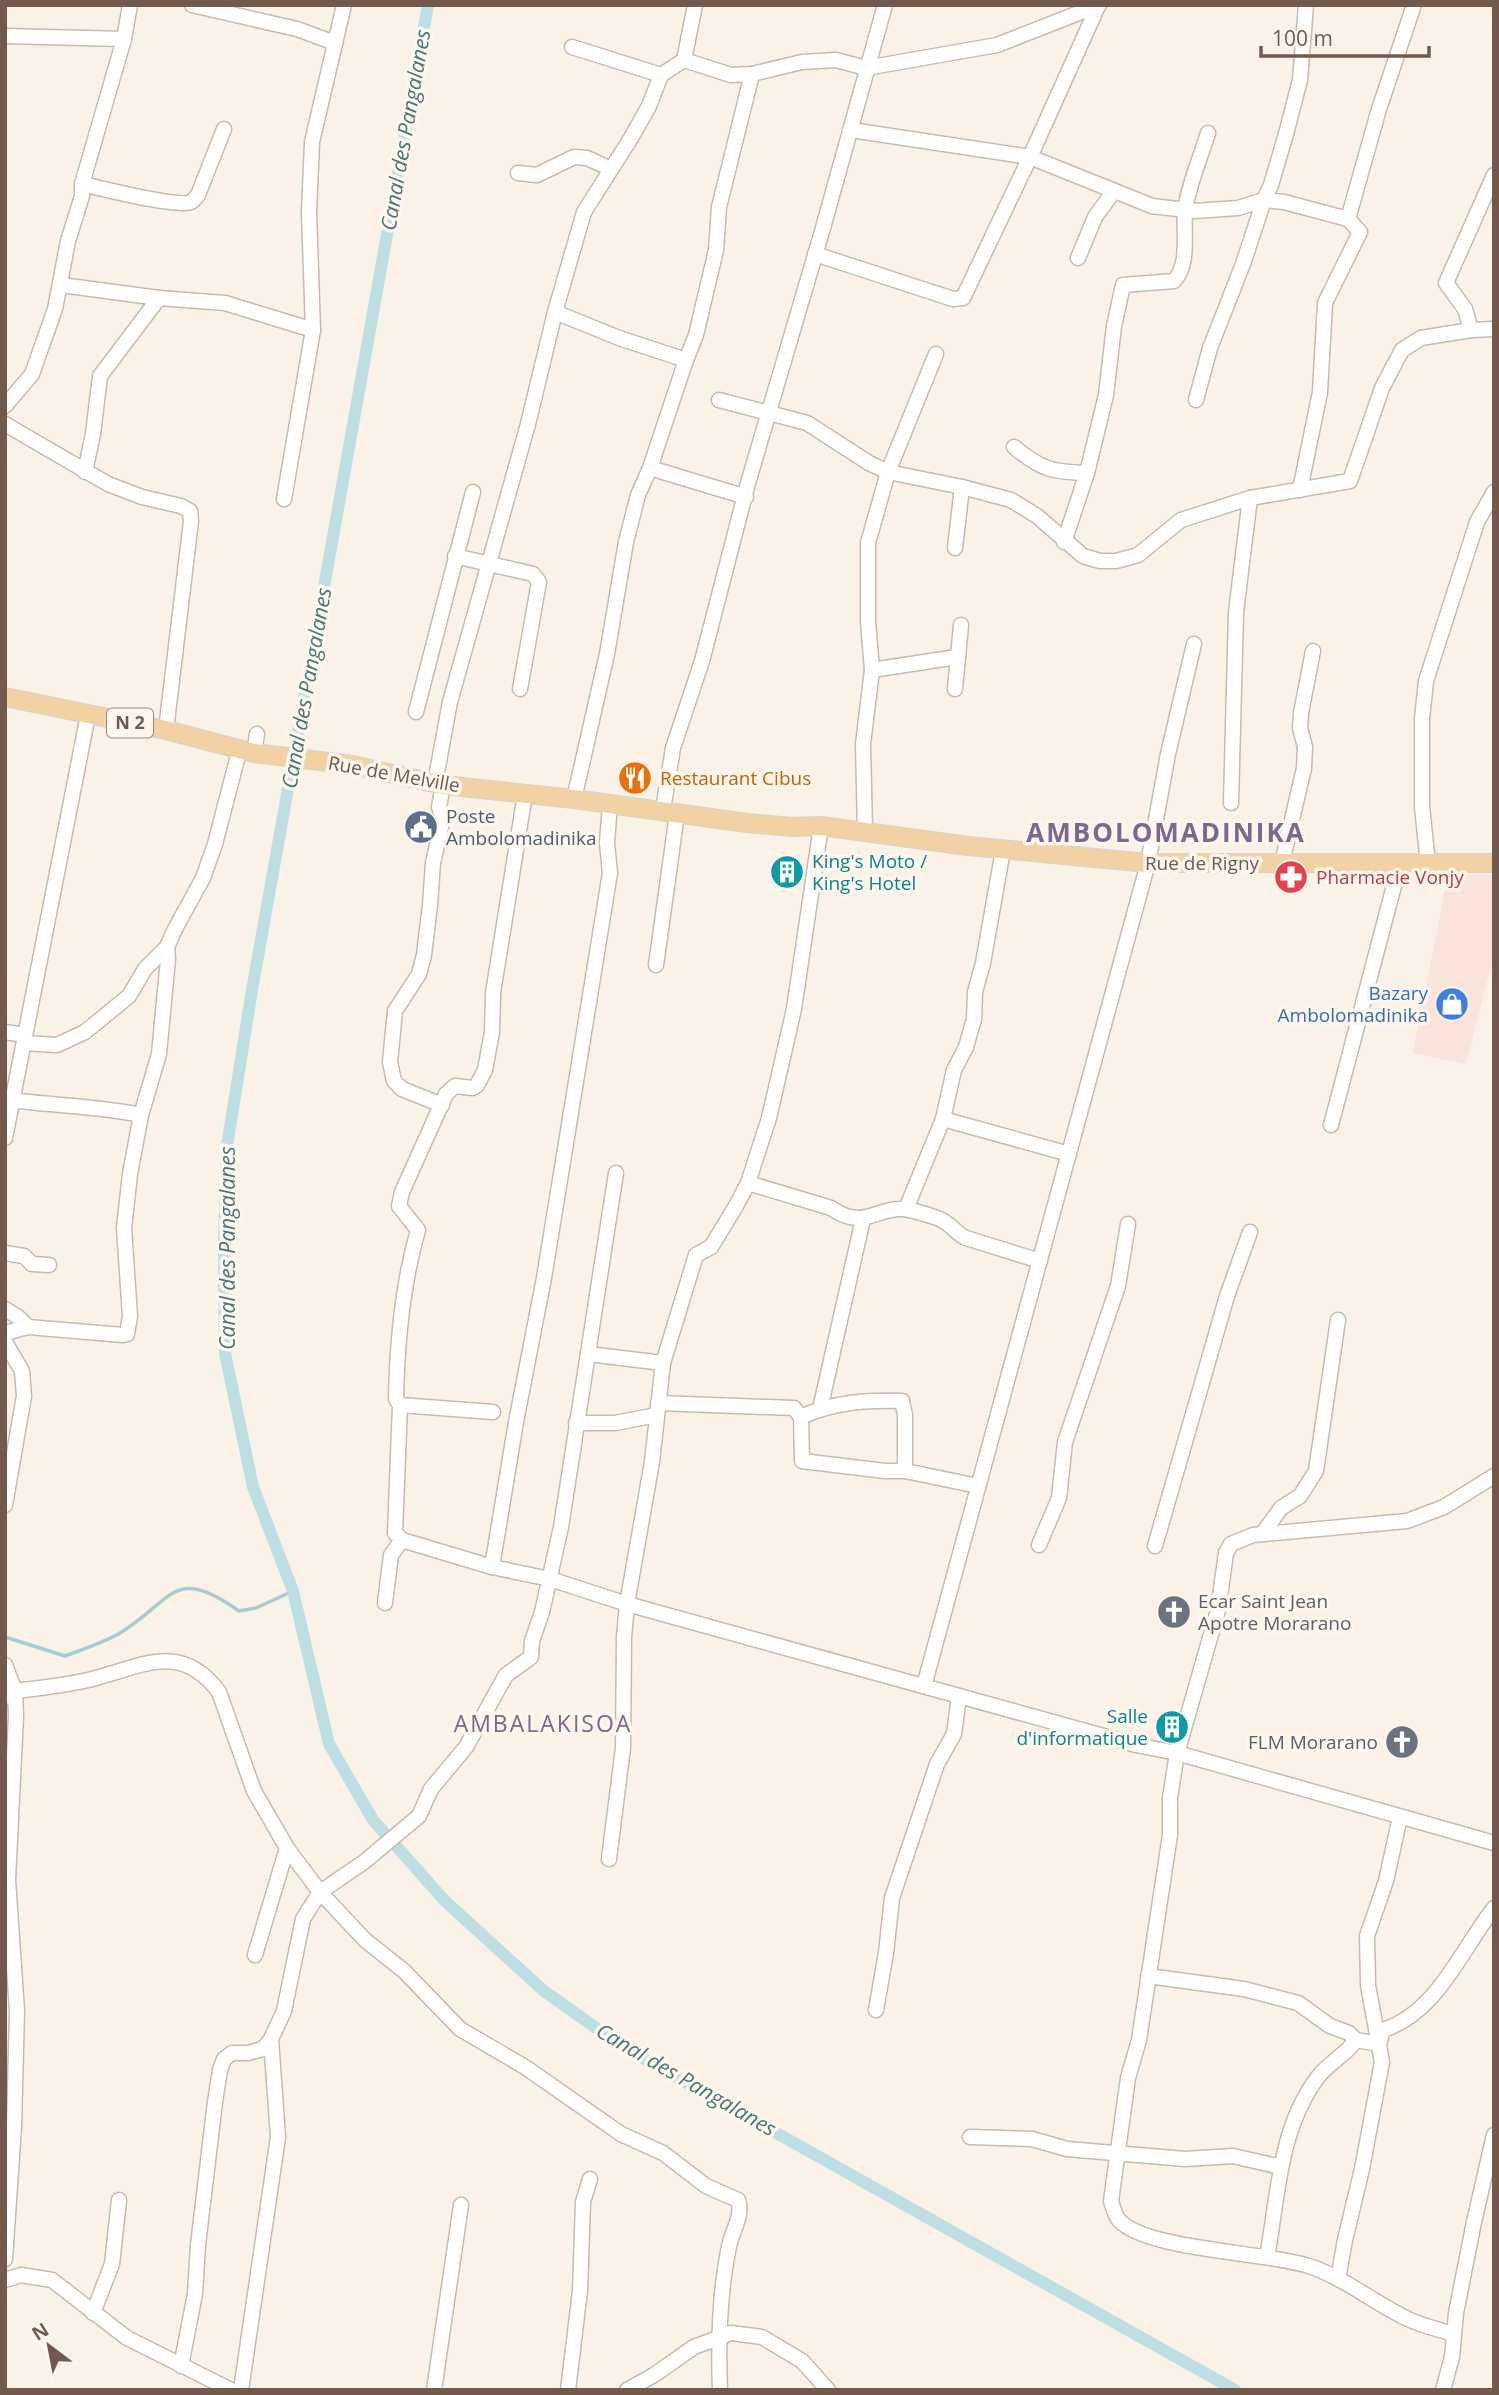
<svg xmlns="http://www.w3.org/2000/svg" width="1499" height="2395" font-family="'Open Sans',sans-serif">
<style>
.commercial{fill:#f9e3db}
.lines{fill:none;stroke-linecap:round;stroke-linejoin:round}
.stream{stroke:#a4cdd3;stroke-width:3.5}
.canal{stroke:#bddee2;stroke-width:12}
.minor-casing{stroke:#cbb9ae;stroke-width:17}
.major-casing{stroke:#d7d1cd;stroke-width:20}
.minor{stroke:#fff;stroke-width:14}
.major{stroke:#f2d2a5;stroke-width:18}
.labels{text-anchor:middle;stroke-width:7;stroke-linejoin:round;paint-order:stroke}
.shield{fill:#fdf6ec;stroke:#9b887d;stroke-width:2}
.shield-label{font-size:18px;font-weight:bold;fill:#71594e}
.street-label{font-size:19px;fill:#71594e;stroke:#fdf6ec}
.food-label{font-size:19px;fill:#c56008;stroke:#fdf6ec;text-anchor:start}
.service-label{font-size:19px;fill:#4e5e75;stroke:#fdf6ec;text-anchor:start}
.culture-label{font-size:19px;fill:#0d838f;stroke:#fdf6ec;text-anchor:start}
.health-label{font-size:19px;fill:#be3a42;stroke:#fdf6ec;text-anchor:start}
.shop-label{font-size:19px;fill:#366cbe;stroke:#fdf6ec;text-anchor:end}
.worship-label{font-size:19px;fill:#5b616d;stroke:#fdf6ec;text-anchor:start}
.water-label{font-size:21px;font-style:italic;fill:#47757b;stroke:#fdf6ec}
.quarter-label{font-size:23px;letter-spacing:2px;fill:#7e668d;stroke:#fdf6ec}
.district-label{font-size:26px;font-weight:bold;letter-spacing:2px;fill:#7e668d;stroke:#fdf6ec}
</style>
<rect width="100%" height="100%" fill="#faf2e7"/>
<polygon class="commercial" points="1448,874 1494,875 1494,955 1466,1064 1413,1053"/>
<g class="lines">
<path class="stream" d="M 5,1637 L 65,1656 C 83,1649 103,1643 120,1633 C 174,1600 173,1564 239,1611 L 256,1608 L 293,1591"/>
<polyline class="canal" points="428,5 252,990 227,1146 224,1243 225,1353 253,1487 293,1591 329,1744 373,1820 445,1901 544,1991 623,2047 1235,2390"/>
<g class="minor-casing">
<g id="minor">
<polyline points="192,5 297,29 335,43"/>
<polyline points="5,36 124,39"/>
<polyline points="572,47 661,75"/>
<polyline points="684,60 731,75 752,74 802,62 836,60 866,68 997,45 1099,5"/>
<polyline points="851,130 1030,157 1152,206 1195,211 1238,208 1264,200 1284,202 1348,219 1360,232 1325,303 1320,392 1300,490"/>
<polyline points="518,173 537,175 574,157 587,158 611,169"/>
<path d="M 82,184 C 100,188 178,208 191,202 C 192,202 197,196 198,195 L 224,129"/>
<polyline points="1348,219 1379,109 1414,5"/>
<polyline points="815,254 953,299 963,298 1030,157 1098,6"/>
<polyline points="1078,258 1095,217 1114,191"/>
<polyline points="61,285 159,298 225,303 313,330"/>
<polyline points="555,312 619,338 686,360"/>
<polyline points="1471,330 1465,309 1446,283 1494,175"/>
<polyline points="719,400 807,423 869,463 888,472 962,487 1011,500 1037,516 1083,556 1100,561 1116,561 1138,555 1181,520 1250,498 1350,481 1382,388 1402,350 1421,338 1471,330 1494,329"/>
<polyline points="1196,400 1210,348 1243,264 1264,200 1271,185 1286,134 1300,80 1306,5"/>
<polyline points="5,406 32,374 55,309 68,241 82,196 82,184 124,39 130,5"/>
<polyline points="5,424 108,484 142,497 181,506 190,511 191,521 166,730"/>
<path d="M 1014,447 C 1042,470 1052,472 1087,473"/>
<polyline points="650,468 746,497"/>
<polyline points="85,472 93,434 100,376 159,298"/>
<polyline points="284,499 313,330 309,212 312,142 344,5"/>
<path d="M 1064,542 L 1087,473 L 1106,395 L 1114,326 L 1123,285 L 1174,281 C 1190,264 1183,233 1185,212 C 1187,189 1201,156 1208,133"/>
<polyline points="955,548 962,487"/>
<polyline points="455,556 533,574 539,582 520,689"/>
<polyline points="872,670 957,657"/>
<polyline points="955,689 961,625"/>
<polyline points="416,712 473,492"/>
<polyline points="254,753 257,734"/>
<polyline points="435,783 450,702 528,424 555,312 584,212 631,138 649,106 661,75 684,60 695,5"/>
<path d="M 525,794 L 493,993 L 492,1032 L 485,1070 L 477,1085 L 473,1088 L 455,1086 L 446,1094 L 402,1192 L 399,1206 L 418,1230 C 403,1282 397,1345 396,1399 L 400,1405 L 395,1533 L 402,1540 L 492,1567 L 550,1579 L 627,1604 L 1136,1745 L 1177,1753 L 1494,1843"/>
<polyline points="574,799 607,654 626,542 638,495 650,468 686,360 696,335 716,250 719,207 752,74"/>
<polyline points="1231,803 1236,612 1250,498"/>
<polyline points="663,810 673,748 702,661 748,483 823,228 885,5"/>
<polyline points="865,830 863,744 872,670 868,621 868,543 888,472 936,354"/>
<polyline points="1282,863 1304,768 1305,747 1300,728 1301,713 1313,651"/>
<polyline points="1428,863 1422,807 1422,719 1426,681 1477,522 1494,492"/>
<polyline points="656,965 677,814"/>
<polyline points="5,1032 25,1035"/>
<polyline points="24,1043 57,1045 85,1032 129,996 145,969 167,947"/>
<path d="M 12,1100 C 56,1106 98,1106 141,1115"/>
<polyline points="442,1105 402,1089 394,1081 390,1062 395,1011 419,974 424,955 430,905 433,863 443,819 439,807 443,785"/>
<polyline points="943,1119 1069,1154"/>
<polyline points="1331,1125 1400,863"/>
<path d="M 5,1138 C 32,997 59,856 88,715"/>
<path d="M 748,1183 L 831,1208 C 864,1231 875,1207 904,1209 C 911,1210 939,1217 945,1222 C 954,1227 955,1233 966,1238 L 1040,1261"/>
<polyline points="906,1209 943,1119 954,1070 966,1047 974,1019 975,992 983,963 1003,850"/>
<polyline points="5,1253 24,1256 32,1264 49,1265"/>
<polyline points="5,1309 18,1317 28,1327 123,1335 127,1334 130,1316 124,1228 130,1174 141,1115 159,1054 168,959 167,947 175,929 203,878 215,844 240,748"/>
<polyline points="5,1333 28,1327"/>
<polyline points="5,1342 22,1371 24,1396 5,1505"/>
<polyline points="588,1354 663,1363"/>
<polyline points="658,1403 794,1408 801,1417 802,1461 885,1471 905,1471 978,1486"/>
<polyline points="400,1405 493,1412"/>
<polyline points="820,1409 863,1219"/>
<path d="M 801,1417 C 833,1402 867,1400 902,1401 L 905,1415 L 905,1471"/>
<polyline points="576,1423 615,1423 657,1415"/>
<polyline points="1263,1533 1281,1508 1300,1496 1316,1471 1338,1320"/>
<polyline points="1039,1545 1059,1498 1065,1442 1118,1286 1128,1224"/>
<polyline points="1155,1546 1227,1296 1250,1232"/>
<polyline points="492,1567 516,1422 544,1278 610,873 607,843 610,803"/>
<polyline points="385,1603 391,1555 402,1540"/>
<polyline points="5,1665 15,1691 16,1716 8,1880 17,2011 14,2127 5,2259"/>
<polyline points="924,1686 1148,863 1168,754 1194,644"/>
<path d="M 5,1697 L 15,1691 C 42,1688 70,1685 96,1678 C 144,1665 182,1642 219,1692 L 254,1791 L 287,1848 L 320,1892 L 365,1940 L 404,1971 L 460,2029 L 525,2067 L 621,2134 L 663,2153 L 706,2186 L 738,2200 C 743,2214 734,2228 730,2242 C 719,2291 718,2340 720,2390"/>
<polyline points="609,1859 623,1748 624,1637 627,1604 652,1462 663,1363 696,1255 711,1247 736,1206 748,1183 769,1118 794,1009 821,826"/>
<polyline points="255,1955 287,1848"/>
<path d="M 1148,1976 L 1244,1989 L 1298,2003 L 1330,2026 L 1349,2033 L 1356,2040 L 1379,2044 L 1383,2030 C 1437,2013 1461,1950 1494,1908"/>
<polyline points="876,2010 886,1953 892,1898 937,1764 954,1734 959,1696"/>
<polyline points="970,2137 1032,2139 1067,2149 1185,2159 1233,2156 1281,2167"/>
<path d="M 1267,2257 C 1278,2197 1279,2128 1318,2077 C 1328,2063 1346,2055 1356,2040"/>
<polyline points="1338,2279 1345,2240 1362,2169 1382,2062 1368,1985 1367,1936 1386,1881 1400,1817"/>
<polyline points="5,2280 21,2275 52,2280 127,2338 231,2390"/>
<polyline points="93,2313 112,2264 119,2200"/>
<path d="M 1453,2334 C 1438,2329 1422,2326 1408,2319 C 1374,2303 1345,2278 1309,2266 C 1266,2252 1145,2250 1119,2220 C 1115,2216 1113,2207 1111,2201 L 1128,2078 L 1139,2040 L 1170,1835 L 1170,1798 L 1177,1753 L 1218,1610 L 1226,1553 L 1231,1544 L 1253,1535 L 1407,1521 L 1444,1507 L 1494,1476"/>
<polyline points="181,2366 195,2294 198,2245 215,2102 220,2070 224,2059 232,2053 248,2053 263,2049 271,2039 284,2011 303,1919 320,1892 364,1862 419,1816 431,1789 466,1747 506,1675 531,1657 532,1641 542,1612 561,1527 616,1173"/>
<polyline points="241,2390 278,2137 271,2039"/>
<polyline points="434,2390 461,2205"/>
<polyline points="568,2390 580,2291 583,2202 590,2179"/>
<polyline points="627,2390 654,2375 694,2347 731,2333 762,2337 802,2361 828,2390"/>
<polyline points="1443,2390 1452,2357 1456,2313 1474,2222 1494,2135"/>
</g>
</g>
<g class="major-casing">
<polyline id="major" points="5,697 166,730 254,753 352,765 443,785 574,799 747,823 792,827 821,826 968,846 1148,863 1494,863"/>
</g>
<use href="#minor" class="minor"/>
<use href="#major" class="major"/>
</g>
<defs>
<g id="restaurant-disc" transform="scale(1.75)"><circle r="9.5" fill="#e8710a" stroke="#fdf6ec"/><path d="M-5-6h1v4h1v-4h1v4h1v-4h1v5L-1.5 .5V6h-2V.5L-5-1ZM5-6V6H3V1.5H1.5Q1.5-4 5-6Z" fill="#fff"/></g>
<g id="civic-disc" transform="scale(1.75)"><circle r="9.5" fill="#5c6f8a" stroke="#fdf6ec"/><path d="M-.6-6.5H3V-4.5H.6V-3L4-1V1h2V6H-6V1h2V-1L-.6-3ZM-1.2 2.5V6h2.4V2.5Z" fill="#fff"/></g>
<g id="building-disc" transform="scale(1.75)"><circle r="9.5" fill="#0f9aa8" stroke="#fdf6ec"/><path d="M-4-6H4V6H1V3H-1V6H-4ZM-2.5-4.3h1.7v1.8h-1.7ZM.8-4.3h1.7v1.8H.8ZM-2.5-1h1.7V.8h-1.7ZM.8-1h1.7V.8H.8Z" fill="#fff"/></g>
<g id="pharmacy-disc" transform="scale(1.75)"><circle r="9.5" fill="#e0444e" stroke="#fdf6ec"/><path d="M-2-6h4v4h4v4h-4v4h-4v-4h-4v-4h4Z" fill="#fff"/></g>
<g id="shop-disc" transform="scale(1.75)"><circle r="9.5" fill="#3f7fe0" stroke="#fdf6ec"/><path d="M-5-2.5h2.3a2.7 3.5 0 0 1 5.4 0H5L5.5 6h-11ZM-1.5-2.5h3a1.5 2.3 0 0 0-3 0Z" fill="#fff"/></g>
<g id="church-disc" transform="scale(1.75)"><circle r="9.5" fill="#6b7280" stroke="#fdf6ec"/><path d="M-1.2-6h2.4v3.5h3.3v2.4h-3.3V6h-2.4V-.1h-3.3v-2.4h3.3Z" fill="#fff"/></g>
</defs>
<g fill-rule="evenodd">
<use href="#restaurant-disc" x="635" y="778"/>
<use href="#civic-disc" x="421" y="827"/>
<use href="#building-disc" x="787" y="872"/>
<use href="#pharmacy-disc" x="1291" y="877"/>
<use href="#shop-disc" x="1452" y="1004"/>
<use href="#church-disc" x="1174" y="1612"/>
<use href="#building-disc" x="1172" y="1727"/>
<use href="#church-disc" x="1402" y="1742"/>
</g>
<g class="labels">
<rect class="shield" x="107" y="708.5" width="46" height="29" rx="5"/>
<g class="shield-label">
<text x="130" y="729">N 2</text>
</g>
<g class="street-label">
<text transform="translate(394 774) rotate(10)" y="7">Rue de Melville</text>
<text x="1202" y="870">Rue de Rigny</text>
</g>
<g class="food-label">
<text x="660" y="785">Restaurant Cibus</text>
</g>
<g class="service-label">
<text x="446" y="823">Poste<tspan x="446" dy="22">Ambolomadinika</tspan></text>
</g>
<g class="culture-label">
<text x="812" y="868">King's Moto /<tspan x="812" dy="22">King's Hotel</tspan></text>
<text x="1148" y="1723" text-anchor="end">Salle<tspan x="1148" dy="22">d'informatique</tspan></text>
</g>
<g class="health-label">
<text x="1316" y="884">Pharmacie Vonjy</text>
</g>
<g class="shop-label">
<text x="1428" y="1000">Bazary<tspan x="1428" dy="22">Ambolomadinika</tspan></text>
</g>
<g class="worship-label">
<text x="1198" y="1608">Ecar Saint Jean<tspan x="1198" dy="22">Apotre Morarano</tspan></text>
<text x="1378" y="1749" text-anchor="end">FLM Morarano</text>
</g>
<g class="water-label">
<text transform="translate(406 130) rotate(-80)" y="7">Canal des Pangalanes</text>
<text transform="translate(307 688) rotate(-80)" y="7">Canal des Pangalanes</text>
<text transform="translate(228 1248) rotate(-90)" y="7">Canal des Pangalanes</text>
<text transform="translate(686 2080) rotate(30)" y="7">Canal des Pangalanes</text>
</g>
<g class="quarter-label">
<text x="543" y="1732">AMBALAKISOA</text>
</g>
<g class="district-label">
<text x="1166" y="842">AMBOLOMADINIKA</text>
</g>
</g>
<rect width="1499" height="2395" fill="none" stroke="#71594e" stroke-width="14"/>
<g transform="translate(49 2346) rotate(328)" stroke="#fdf6ec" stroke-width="5" paint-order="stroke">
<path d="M0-5L12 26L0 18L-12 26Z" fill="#71594e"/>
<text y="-10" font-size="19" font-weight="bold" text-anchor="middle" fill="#71594e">N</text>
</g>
<path d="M1261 46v10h168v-10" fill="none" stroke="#71594e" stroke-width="3.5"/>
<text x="1272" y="46" font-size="21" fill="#71594e" stroke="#fdf6ec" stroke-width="5" paint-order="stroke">100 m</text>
</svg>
